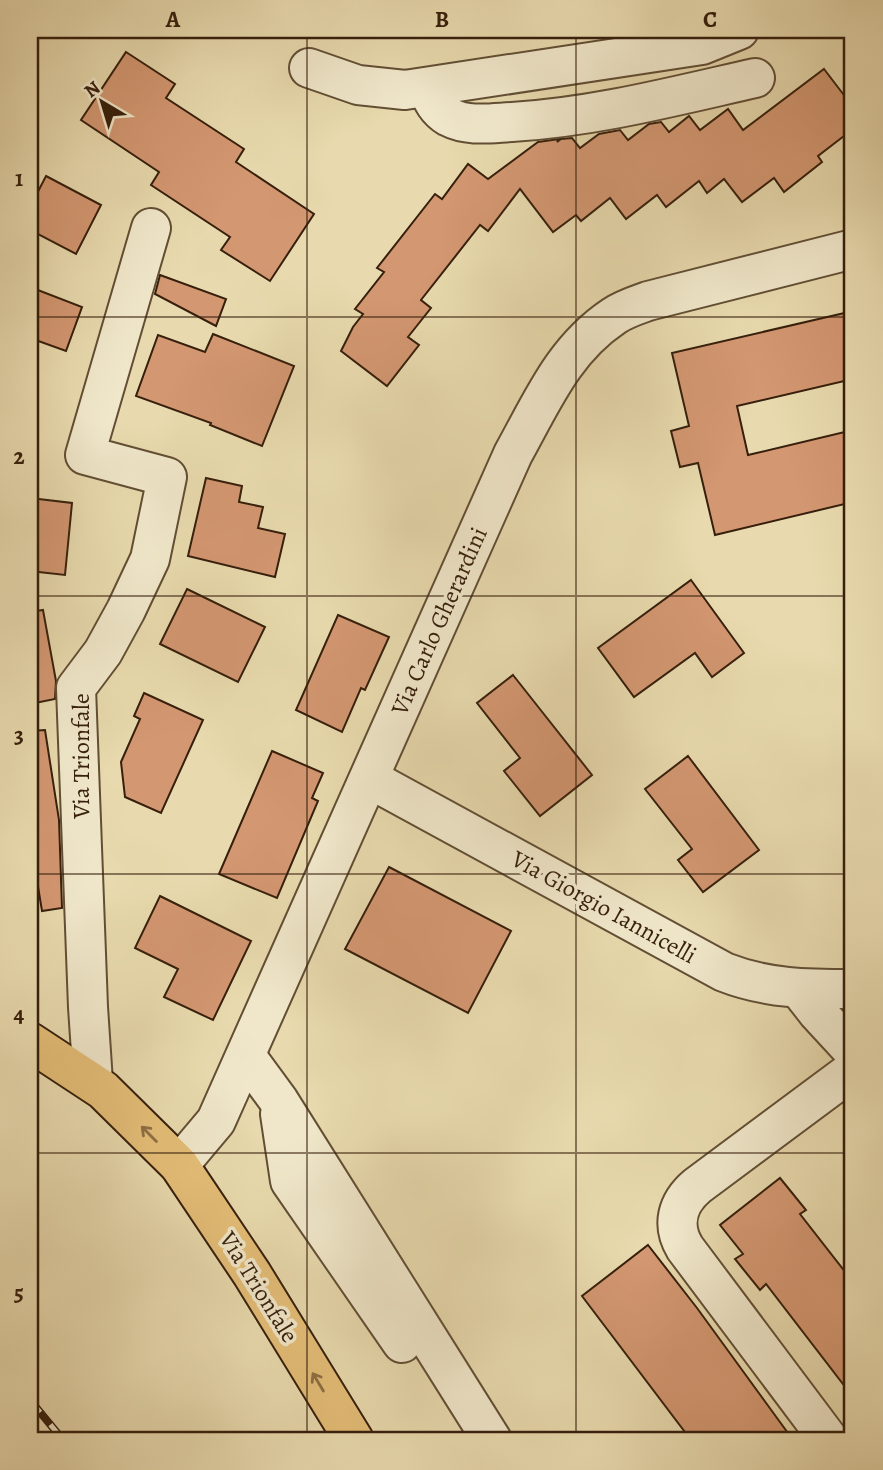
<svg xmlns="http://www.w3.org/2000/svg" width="883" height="1470" font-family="Alegreya,serif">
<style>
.building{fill:#d39771;stroke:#361f0c;stroke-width:2}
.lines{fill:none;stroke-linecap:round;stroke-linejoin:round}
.minor-casing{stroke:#624e34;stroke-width:42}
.major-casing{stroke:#361f0c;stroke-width:42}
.minor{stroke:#f0e7ca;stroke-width:38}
.major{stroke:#e4bd77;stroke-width:38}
.rail-casing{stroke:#361f0c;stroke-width:8}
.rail{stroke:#f0e7ca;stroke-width:5;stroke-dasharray:16;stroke-linecap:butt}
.oneway{stroke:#8d6e42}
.grid{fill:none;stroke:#361f0c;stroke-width:2;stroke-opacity:0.55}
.labels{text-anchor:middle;stroke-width:7;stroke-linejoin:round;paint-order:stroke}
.street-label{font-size:24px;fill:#361f0c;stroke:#f0e7ca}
.neatline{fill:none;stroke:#361f0c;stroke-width:2.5}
.grid-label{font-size:23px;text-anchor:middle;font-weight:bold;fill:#361f0c}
</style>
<rect width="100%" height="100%" fill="#e8daae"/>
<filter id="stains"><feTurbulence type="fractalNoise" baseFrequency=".00286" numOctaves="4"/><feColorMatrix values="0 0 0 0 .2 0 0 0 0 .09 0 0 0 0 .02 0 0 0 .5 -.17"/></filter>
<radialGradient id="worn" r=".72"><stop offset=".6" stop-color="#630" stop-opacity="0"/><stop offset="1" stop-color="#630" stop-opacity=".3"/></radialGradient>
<g class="building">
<polygon points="126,52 175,84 166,98 244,149 236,162 314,214 270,281 221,250 230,237 151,185 159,172 81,120"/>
<polygon points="824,69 853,107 853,129 818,156 822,162 784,192 774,178 742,202 724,179 707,193 699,181 666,207 657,195 626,219 610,198 581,221 576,215 553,232 520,189 488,231 480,225 421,300 431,308 408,337 419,345 387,386 341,351 353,327 363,314 355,309 384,272 377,268 435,194 442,199 468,164 488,179 538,142 559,139 557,142 561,139 572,138 580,148 599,134 620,130 628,140 649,124 661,122 669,132 689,116 700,130 728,109 743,130"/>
<polygon points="46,176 101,205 76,254 30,230 30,207"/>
<polygon points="160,275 226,299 216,326 155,294"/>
<polygon points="30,287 82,307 66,351 30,338"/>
<polygon points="853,311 853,379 737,406 748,455 853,430 853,502 715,535 698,463 680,467 671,431 689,426 672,353"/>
<polygon points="213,334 294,366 262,446 210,425 211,423 136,396 158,335 205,352"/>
<polygon points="206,478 242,486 239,502 263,507 258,528 285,534 275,577 188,556"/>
<polygon points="30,498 72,503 65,575 30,571"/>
<polygon points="691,580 744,653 712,677 695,653 634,697 598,648"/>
<polygon points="187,589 265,627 238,682 160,644"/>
<polygon points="43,610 56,681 55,699 30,704 30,612"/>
<polygon points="338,615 389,637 365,690 361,688 342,732 296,710"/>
<polygon points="513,675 592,775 540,816 504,771 520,758 477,703"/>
<polygon points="144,693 203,720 161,813 125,797 121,762 140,719 134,716"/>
<polygon points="45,730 59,820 62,908 42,911 30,838 30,731"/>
<polygon points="272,751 323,773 312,798 318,801 277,898 219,874"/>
<polygon points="688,756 759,850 703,892 678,860 692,849 645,789"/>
<polygon points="389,867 511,931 468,1013 345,949"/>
<polygon points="160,896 251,941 213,1020 164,997 178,969 135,948"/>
<polygon points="780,1178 806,1210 800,1214 853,1282 853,1397 766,1284 760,1290 735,1259 743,1254 720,1225"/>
<polygon points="648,1245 697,1308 793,1440 691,1440 582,1296"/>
</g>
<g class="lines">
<g class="minor-casing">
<g id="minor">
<polyline points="309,68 358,85 405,90 702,45 739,30"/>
<path d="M 427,87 C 432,100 437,110 449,117 C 468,127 491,123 512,122 C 595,117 675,96 755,78"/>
<path d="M 370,779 L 724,972 C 767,989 808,989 853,989"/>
<polyline points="800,990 818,1013 853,1051"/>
<polyline points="246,1056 279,1101 492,1440"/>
<polyline points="93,1082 88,1007 76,688 103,652 126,610 150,559 167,477 85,455 151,228"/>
<polyline points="280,1114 290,1181 402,1343"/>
<path d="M 179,1165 L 216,1121 L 513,454 C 542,402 563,350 614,316 C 624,309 637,305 648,301 L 853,249"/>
<path d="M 829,1440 L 685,1248 C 671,1225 677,1203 697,1186 L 853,1070"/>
</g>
</g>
<g class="major-casing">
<polyline id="major" points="30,1042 103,1090 179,1165 252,1274 354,1440"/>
</g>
<use href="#minor" class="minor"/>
<use href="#major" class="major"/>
<g class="rail-casing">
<g id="rail">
<polyline points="30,1400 63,1440"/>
<polyline points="30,1427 41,1440"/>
</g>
</g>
<use href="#rail" class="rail"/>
</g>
<defs><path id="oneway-shaft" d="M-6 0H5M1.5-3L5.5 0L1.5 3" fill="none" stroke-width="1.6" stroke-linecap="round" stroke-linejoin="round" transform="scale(1.75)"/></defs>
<g class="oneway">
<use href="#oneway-shaft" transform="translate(149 1134) rotate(-135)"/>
<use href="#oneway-shaft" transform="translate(318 1382) rotate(-121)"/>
</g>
<path class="grid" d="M 307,30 L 307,1440M 576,30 L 576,1440M 30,317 L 853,317M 30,596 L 853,596M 30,874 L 853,874M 30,1153 L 853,1153"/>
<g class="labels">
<g class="street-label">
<text transform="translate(439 621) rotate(-66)" y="8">Via Carlo Gherardini</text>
<text transform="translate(81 756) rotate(-90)" y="8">Via Trionfale</text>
<text transform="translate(604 907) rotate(29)" y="8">Via Giorgio Iannicelli</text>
<text transform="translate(259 1287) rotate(58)" y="8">Via Trionfale</text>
</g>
</g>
<rect width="883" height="1470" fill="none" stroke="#e8daae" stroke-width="77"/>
<g transform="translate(102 102) rotate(322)" stroke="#f0e7ca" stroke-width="5" paint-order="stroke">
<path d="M0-5L12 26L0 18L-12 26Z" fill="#361f0c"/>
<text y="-10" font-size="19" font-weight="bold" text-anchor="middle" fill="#361f0c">N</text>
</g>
<rect x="38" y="38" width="806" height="1394" class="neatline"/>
<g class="grid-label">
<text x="173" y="27">A</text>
<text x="442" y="27">B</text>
<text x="710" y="27">C</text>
<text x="19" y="186">1</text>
<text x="19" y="464">2</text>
<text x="19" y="743">3</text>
<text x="19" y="1022">4</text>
<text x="19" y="1300">5</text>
</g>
<rect width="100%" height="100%" filter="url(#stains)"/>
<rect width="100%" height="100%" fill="url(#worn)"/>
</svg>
